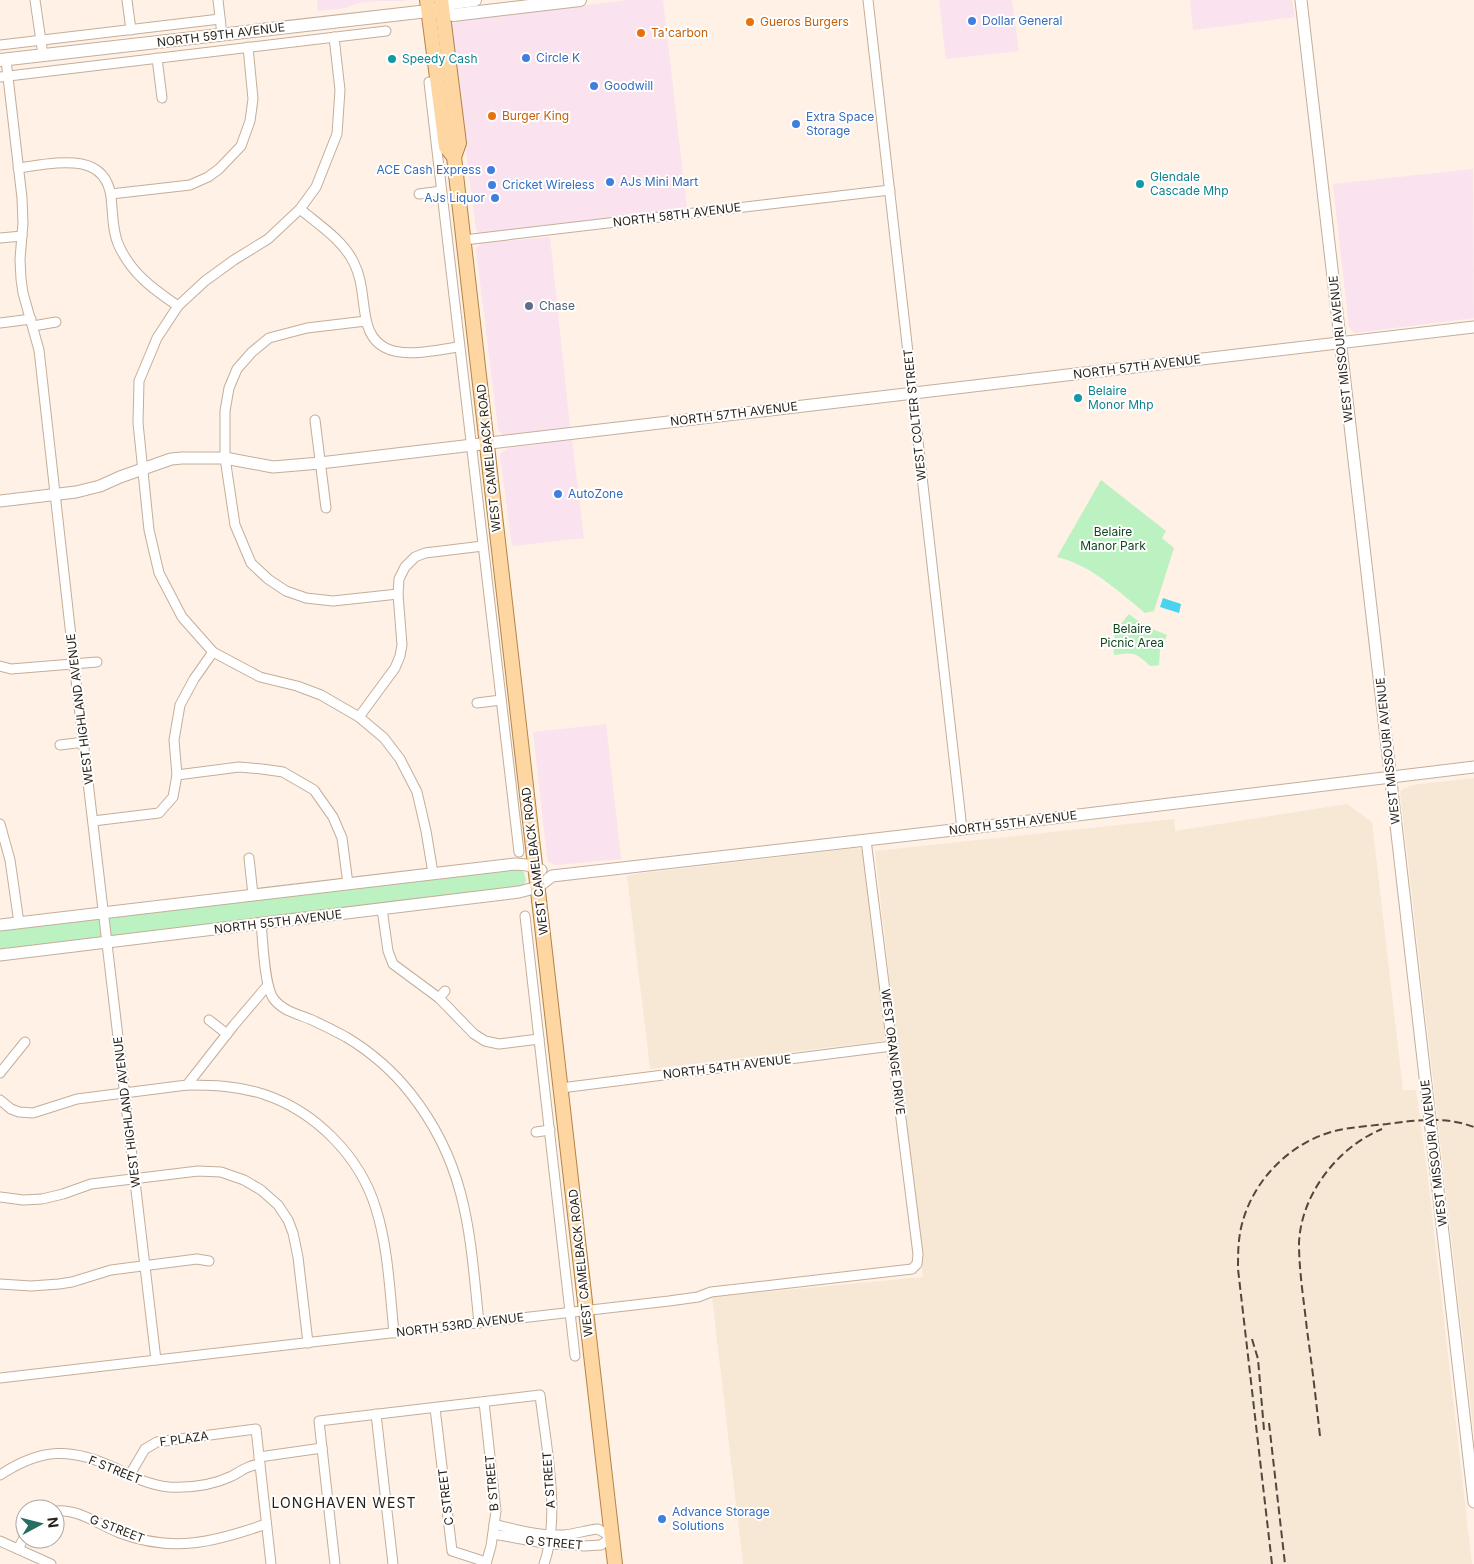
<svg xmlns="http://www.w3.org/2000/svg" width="1474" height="1564" font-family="Inter,sans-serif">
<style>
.commercial{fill:#fae2ee}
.industrial{fill:#f6e8d4}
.green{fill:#bcf1c1}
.water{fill:#48d3ee}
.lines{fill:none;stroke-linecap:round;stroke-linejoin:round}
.minor-casing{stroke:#c4ae9a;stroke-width:11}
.tertiary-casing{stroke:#c4ae9a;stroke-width:13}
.secondary-casing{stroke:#c4ae9a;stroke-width:14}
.primary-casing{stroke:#b38448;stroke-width:16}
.minor{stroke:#fff;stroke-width:9}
.tertiary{stroke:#fff;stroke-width:11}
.secondary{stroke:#fff;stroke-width:12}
.primary{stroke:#fed6a1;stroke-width:14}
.rail{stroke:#51473f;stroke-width:2;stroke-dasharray:8 4;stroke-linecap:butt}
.shop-dot{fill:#3f7fe0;stroke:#fff;stroke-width:2}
.food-dot{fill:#e8710a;stroke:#fff;stroke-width:2}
.culture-dot{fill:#0f9aa8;stroke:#fff;stroke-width:2}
.service-dot{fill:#5c6f8a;stroke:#fff;stroke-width:2}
.labels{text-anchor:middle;stroke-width:4;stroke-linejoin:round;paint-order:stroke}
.shop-label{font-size:12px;fill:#366cbe;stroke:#fff;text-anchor:start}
.food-label{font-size:12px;fill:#c56008;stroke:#fff;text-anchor:start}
.street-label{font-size:12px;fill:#271f17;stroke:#fff}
.culture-label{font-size:12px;fill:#0d838f;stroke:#fff;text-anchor:start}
.service-label{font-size:12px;fill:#4e5e75;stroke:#fff;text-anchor:start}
.park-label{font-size:12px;fill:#0f471d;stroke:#fff}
.neighbourhood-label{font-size:14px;letter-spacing:1px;fill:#271f17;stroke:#fff}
</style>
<rect width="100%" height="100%" fill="#fff1e5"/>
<g class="commercial">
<polygon points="317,0 408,0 402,1 379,1 358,3 346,8 318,11"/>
<polygon points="628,0 663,0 687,209 480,233 476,229 450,28 452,24 460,20"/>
<polygon points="939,0 1012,0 1019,51 946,59"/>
<polygon points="1190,0 1292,0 1295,17 1193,30"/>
<polygon points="1473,169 1474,318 1354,333 1349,327 1333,184"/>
<polygon points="550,237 570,427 503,435 498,430 476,249 479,245 483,243"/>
<polygon points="572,440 584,538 512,546 500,456 501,453 509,448"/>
<polygon points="606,724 621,859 556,865 548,862 547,857 533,732"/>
</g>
<g class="industrial">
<polygon points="1474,778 1474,1435 1400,792 1403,789 1412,785"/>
<polygon points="1347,804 1372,822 1403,1090 1416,1090 1427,1171 1472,1564 743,1564 712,1297 923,1277 875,851 1174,819 1175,831"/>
<polygon points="857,848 861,849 863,852 886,1035 885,1039 882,1041 650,1069 627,876 636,874"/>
</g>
<g class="green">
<path d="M 1101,480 L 1166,531 L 1162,538 L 1174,548 L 1154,611 L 1145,613 C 1118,591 1091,565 1057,557 Z"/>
<path d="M 1129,614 L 1145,626 L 1167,635 L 1160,649 L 1159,665 L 1150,666 C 1136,652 1133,652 1114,655 C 1112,633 1116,630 1129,614 Z"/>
<polygon points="516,869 524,872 526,881 522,887 0,950 0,928"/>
</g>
<polygon class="water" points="1163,598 1181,604 1179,613 1160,607"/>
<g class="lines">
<g class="minor-casing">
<g id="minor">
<polyline points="35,0 43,55"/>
<polyline points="127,0 131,30"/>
<polyline points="218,0 222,35"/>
<polyline points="868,0 962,829"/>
<polyline points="334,37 340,90 337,134 316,187 300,209 268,239 234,260 205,281 178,306 157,338 139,381 138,423 149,530 159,573 182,617 213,652 260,677 297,686 321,695 359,717 384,738 400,759 417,792 426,831 433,873"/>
<polyline points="0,45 220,19"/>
<polyline points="157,58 162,98"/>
<polyline points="6,60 22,198 23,223 20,259 21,279 23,293 39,350 74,663 156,1360"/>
<polyline points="0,77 386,31"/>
<polyline points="429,82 519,852"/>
<path d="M 18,168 C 51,164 105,149 111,197 C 113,213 112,231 119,246 C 132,274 153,289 178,306"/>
<polyline points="111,194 190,185 208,177 219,169 241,146 250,121 253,99 248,47"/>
<polyline points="419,194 441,191"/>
<path d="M 300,209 C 319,225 343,240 354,263 C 363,281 362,300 366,319 C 375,367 425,351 459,347"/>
<polyline points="0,238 22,236"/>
<polyline points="464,240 890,190"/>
<polyline points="366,321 307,328 269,338 252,352 237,369 229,388 225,411 225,458 235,525 251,563 268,579 286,591 306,598 333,601 398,594"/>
<polyline points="0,323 31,319"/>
<polyline points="33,326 56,322"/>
<polyline points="315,420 326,508"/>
<polyline points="0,666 11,669 97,662"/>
<polyline points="477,703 501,700"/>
<polyline points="359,717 395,668 400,656 402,645 398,594 399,579 405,567 415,557 425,553 483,546"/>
<polyline points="60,745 84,742"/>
<polyline points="177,775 239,767 262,769 283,772 314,790 333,817 342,838 348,884"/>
<polyline points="93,821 159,813 173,797 177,775 174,740 180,705 194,679 213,652"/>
<polyline points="0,824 10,860 19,923"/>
<polyline points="249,858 253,895"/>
<polyline points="382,909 388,951 393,964 439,998 474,1034 485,1041 499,1044 539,1039"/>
<polyline points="525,916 575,1356"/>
<path d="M 261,923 C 263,941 264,984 273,998 C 282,1011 298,1014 312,1020 C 323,1025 335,1031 346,1037 C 371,1052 393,1071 411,1094 C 468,1166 470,1236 479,1323"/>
<polyline points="439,998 445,991"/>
<polyline points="209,1020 227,1034"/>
<polyline points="0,1073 25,1042"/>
<path d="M 187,1085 C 213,1085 238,1086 263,1094 C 315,1111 360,1156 376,1209 C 388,1246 390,1294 394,1333"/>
<polyline points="561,1088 892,1046"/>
<polyline points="0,1100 11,1109 19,1112 33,1113 77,1099 187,1085 234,1025 268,985"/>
<polyline points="536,1132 550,1130"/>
<polyline points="0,1197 23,1200 42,1199 63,1194 91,1184 198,1171 221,1172 244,1180 261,1190 278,1205 288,1220 293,1233 298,1257 308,1343"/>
<polyline points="0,1284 31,1286 59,1284 72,1282 111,1270 197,1259 209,1261"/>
<polyline points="0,1378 669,1301 698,1297 711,1292 912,1269 917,1264 918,1254 866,840"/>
<polyline points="484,1402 496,1511 491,1546 486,1564"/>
<polyline points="435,1408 452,1551 486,1562"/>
<polyline points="376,1414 393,1564"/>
<polyline points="259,1457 322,1448"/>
<path d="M 0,1475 C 41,1448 71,1447 115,1468 C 133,1477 149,1485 169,1487 C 189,1488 213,1485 232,1476 C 243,1470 247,1466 260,1464"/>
<polyline points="129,1476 145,1449 157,1442 256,1429 271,1564"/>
<path d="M 55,1511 C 78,1508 99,1525 120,1533 C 173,1553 215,1542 266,1524"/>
<path d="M 493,1534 L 549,1544 L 576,1545 L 584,1546 L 601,1545 L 612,1537 L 598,1529 C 587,1530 575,1534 564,1535 C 540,1536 516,1530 494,1524"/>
<polyline points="0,1541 51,1564"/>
<polyline points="18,1549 25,1536"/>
<path d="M 335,1564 L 319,1421 L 540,1395 C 546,1445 561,1517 544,1564"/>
</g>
</g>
<g class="tertiary-casing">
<g id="tertiary">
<polyline points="1301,0 1474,1502"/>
<polyline points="0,501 76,492 100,486 120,477 171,459 182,458 225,458 273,467 320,463 1474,327"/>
<polyline points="0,925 515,864 527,865 541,870"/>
<polyline points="0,955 519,892 538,887 552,876 962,829 1474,767"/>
</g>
</g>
<g class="secondary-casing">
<g id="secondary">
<polyline points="442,9 453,15 580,0"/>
<polyline points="0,60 428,11 442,9 452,3 475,0"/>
</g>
</g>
<g class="primary-casing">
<g id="primary">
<polyline points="427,0 446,147 454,157"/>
<polyline points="441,0 459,143 454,157 615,1564"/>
</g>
</g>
<use href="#minor" class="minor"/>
<use href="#tertiary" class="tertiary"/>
<use href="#secondary" class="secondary"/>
<use href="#primary" class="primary"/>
<g class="rail">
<polyline points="1252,1339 1258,1359 1264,1430"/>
<polyline points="1269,1423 1285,1564"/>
<path d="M 1320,1436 C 1316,1400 1312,1365 1307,1330 C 1304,1301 1299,1272 1299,1243 C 1301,1194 1338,1147 1382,1129"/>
<path d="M 1272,1564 L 1238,1269 C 1238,1255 1238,1242 1241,1228 C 1251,1183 1287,1145 1331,1132 C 1349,1127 1369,1126 1387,1124 C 1418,1120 1444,1116 1474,1127"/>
</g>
</g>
<g class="shop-dot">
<circle cx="972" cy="21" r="5"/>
<circle cx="526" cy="58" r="5"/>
<circle cx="594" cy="86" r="5"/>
<circle cx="796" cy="124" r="5"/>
<circle cx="491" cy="170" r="5"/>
<circle cx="610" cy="182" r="5"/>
<circle cx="492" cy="185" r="5"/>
<circle cx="495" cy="198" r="5"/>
<circle cx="558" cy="494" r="5"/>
<circle cx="662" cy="1519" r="5"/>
</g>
<g class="food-dot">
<circle cx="750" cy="22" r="5"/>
<circle cx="641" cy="33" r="5"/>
<circle cx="492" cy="116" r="5"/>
</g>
<g class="culture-dot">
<circle cx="392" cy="59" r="5"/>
<circle cx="1140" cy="184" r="5"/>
<circle cx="1078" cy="398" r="5"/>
</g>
<circle class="service-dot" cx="529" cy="306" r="5"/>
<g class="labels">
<g class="shop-label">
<text x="982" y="25">Dollar General</text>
<text x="536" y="62">Circle K</text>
<text x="604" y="90">Goodwill</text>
<text x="806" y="121">Extra Space<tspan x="806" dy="14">Storage</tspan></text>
<text x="481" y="174" text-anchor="end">ACE Cash Express</text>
<text x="620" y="186">AJs Mini Mart</text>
<text x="502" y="189">Cricket Wireless</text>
<text x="485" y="202" text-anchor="end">AJs Liquor</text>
<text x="568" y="498">AutoZone</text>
<text x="672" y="1516">Advance Storage<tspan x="672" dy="14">Solutions</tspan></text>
</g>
<g class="food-label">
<text x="760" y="26">Gueros Burgers</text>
<text x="651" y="37">Ta'carbon</text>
<text x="502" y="120">Burger King</text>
</g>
<g class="street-label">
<text transform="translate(221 35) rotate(-7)" y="4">NORTH 59TH AVENUE</text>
<text transform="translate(677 215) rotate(-7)" y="4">NORTH 58TH AVENUE</text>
<text transform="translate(1341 349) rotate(-96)" y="4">WEST MISSOURI AVENUE</text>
<text transform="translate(1137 367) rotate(-7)" y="4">NORTH 57TH AVENUE</text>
<text transform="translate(734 414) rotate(-7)" y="4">NORTH 57TH AVENUE</text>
<text transform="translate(915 415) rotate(-96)" y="4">WEST COLTER STREET</text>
<text transform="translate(489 458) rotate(-96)" y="4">WEST CAMELBACK ROAD</text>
<text transform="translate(80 709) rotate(-97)" y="4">WEST HIGHLAND AVENUE</text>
<text transform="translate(1388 751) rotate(-96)" y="4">WEST MISSOURI AVENUE</text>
<text transform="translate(1013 823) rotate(-7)" y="4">NORTH 55TH AVENUE</text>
<text transform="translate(535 861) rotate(-97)" y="4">WEST CAMELBACK ROAD</text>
<text transform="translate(278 922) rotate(-7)" y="4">NORTH 55TH AVENUE</text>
<text transform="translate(893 1052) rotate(83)" y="4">WEST ORANGE DRIVE</text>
<text transform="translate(727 1067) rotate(-7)" y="4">NORTH 54TH AVENUE</text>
<text transform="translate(127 1112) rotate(-97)" y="4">WEST HIGHLAND AVENUE</text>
<text transform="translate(1434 1153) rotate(-97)" y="4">WEST MISSOURI AVENUE</text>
<text transform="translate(581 1263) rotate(-96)" y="4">WEST CAMELBACK ROAD</text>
<text transform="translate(460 1325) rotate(-7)" y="4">NORTH 53RD AVENUE</text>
<text transform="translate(184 1439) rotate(-8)" y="4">F PLAZA</text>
<text transform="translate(115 1470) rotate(22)" y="4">F STREET</text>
<text transform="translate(549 1480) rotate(-94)" y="4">A STREET</text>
<text transform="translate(492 1483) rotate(-95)" y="4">B STREET</text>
<text transform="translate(446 1497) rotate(-97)" y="4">C STREET</text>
<text transform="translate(117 1529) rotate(21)" y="4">G STREET</text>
<text transform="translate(554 1543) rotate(5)" y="4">G STREET</text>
</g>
<g class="culture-label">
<text x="402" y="63">Speedy Cash</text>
<text x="1150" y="181">Glendale<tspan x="1150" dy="14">Cascade Mhp</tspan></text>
<text x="1088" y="395">Belaire<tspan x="1088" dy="14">Monor Mhp</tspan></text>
</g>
<g class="service-label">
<text x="539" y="310">Chase</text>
</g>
<g class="park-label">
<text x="1113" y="536">Belaire<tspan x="1113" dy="14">Manor Park</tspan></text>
<text x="1132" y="633">Belaire<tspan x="1132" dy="14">Picnic Area</tspan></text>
</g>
<g class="neighbourhood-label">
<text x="344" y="1508">LONGHAVEN WEST</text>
</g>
</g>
<g transform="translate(40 1524) rotate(83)"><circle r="24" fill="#ffffff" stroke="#a9a5a2"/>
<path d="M0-4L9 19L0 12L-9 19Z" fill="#266d62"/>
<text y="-8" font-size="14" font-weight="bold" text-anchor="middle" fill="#271f17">N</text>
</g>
</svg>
